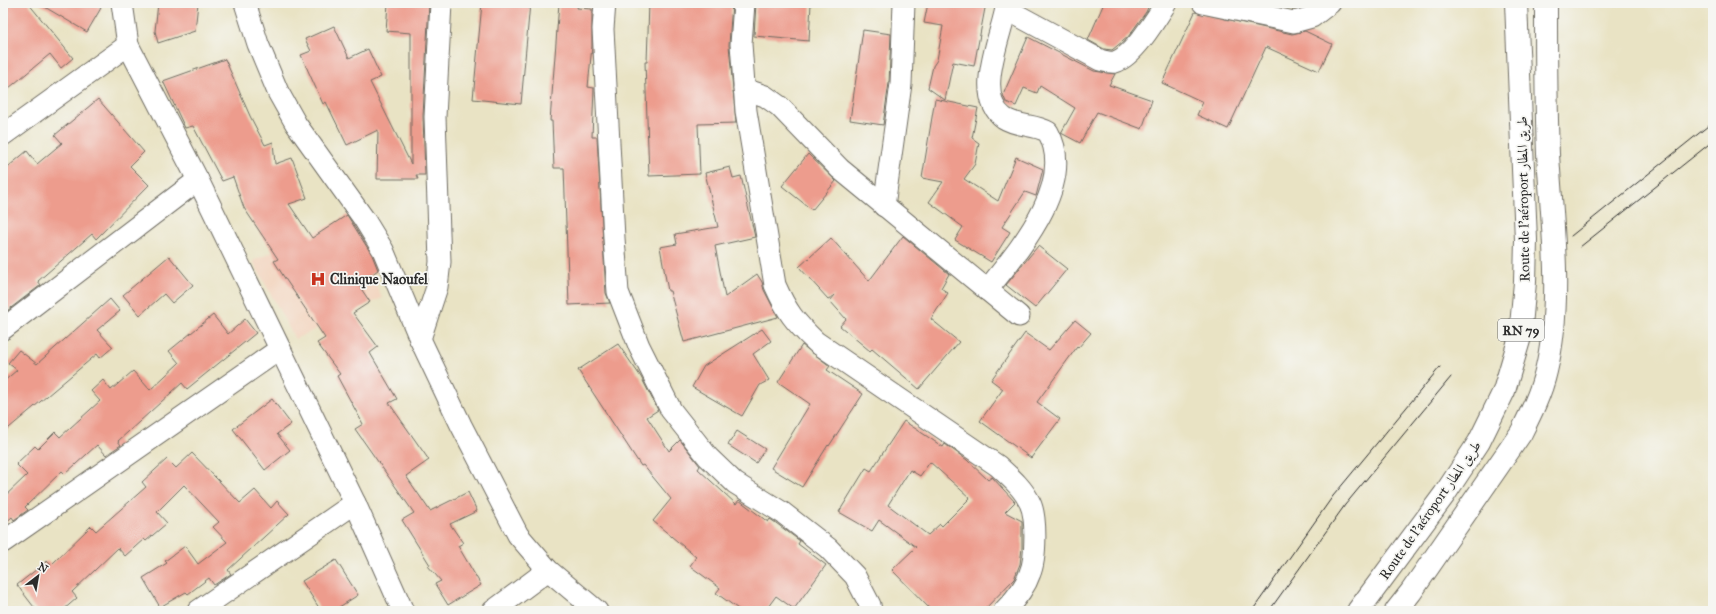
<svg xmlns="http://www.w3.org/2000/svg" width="1716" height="614" font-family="'IM FELL Great Primer',Amiri,serif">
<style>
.built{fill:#f3d4be}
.building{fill:#ed9c8d;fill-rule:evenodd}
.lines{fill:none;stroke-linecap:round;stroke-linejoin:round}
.minor-casing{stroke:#6e6b61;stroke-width:23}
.trunk-casing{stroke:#6e6b61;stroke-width:24}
.minor{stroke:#fff;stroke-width:21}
.trunk{stroke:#fff;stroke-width:22}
.tram{stroke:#2b2b2b;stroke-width:1}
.labels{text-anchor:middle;stroke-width:3.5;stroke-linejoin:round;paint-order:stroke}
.shield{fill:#f6f6f2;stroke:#686867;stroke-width:1}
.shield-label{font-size:13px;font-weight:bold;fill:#2b2b2b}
.street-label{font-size:14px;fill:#2b2b2b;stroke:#f6f6f2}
.poi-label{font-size:14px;font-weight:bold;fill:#2b2b2b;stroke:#f6f6f2;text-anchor:start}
</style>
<rect width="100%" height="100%" fill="#f6f6f2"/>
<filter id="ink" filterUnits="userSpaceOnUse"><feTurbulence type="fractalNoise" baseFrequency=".025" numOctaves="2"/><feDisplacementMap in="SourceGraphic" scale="8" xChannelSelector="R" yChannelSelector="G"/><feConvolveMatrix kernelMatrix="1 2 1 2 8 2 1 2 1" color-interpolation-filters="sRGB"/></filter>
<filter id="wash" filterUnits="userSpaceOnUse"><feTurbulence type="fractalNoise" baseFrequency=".012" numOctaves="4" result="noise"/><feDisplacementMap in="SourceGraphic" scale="16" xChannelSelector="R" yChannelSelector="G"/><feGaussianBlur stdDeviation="0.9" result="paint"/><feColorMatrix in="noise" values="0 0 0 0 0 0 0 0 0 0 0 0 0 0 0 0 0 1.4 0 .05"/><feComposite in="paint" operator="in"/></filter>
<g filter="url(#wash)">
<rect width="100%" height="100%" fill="#e9e3c4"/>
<polygon class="built" points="344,218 382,298 295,339 253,261"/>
<g id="blocks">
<g class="building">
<polygon points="3,3 28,3 73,58 61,68 50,54 3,93"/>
<polygon points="38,3 92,3 101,8 87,32"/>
<polygon points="158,3 198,3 195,31 158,43 155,31"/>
<polygon points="388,3 429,3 423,116 425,175 416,175 418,179 377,179 378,130 347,145 326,102 323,104 301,55 311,51 305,39 334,26 349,58 368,49 381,77 370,82 411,164 411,33 386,31"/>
<polygon points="482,3 530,3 521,104 473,99"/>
<polygon points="559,3 578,3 577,8 592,9 592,46 588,87 594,88 592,137 597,137 606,293 610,303 569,305 564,168 554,168 552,121 550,121"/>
<polygon points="649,3 732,3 729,45 736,123 698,124 700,174 649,176 645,62 647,62"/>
<polygon points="756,3 811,3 809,41 754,36"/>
<polygon points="928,3 986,3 974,66 953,62 945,100 928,88 933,66 937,60 943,26 924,23"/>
<polygon points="1104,3 1150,3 1146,12 1128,37 1112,50 1104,49 1088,40"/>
<polygon points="1195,12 1292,34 1305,31 1332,44 1319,71 1266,47 1228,129 1197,115 1203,102 1162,83"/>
<polygon points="863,30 891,34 889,83 883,125 850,120"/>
<polygon points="1028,37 1094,71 1115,74 1109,85 1152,100 1142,129 1097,112 1080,143 1061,133 1075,108 1040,86 1037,93 1024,88 1016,106 1006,102 1003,95"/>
<polygon points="225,59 250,116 265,145 273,142 275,164 292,158 307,198 289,204 312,238 347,215 372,255 378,270 358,284 370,302 353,313 378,347 370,353 397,399 389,403 429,460 406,476 430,511 468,492 477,511 450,524 463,543 458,546 481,585 448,605 435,584 441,581 428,566 430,565 402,520 414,513 355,429 363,424 337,376 340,374 317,343 325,338 284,277 274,261 278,259 244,208 233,177 222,181 193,126 185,128 163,81"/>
<polygon points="98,99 144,152 130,166 149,185 96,239 92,234 38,281 41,285 3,314 3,171 27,151 37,164 62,143 55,135"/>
<polygon points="935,99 978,108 972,138 979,143 975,164 964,179 998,201 1016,157 1043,169 1036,196 1025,192 1002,227 1010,232 991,262 955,240 963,227 929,202 943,182 922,178"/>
<polygon points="808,154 836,181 812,210 782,186"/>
<polygon points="730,167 733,178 741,176 755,237 715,246 725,297 757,274 762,282 764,290 778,317 684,342 670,291 668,291 660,247 677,244 675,234 718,227 705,173"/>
<polygon points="903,236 949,274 941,288 948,293 931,319 959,342 919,389 872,349 870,351 840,326 846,319 830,301 835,295 828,299 799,267 831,238 869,281"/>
<polygon points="1038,246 1067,269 1035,308 1006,285"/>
<polygon points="169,256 193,285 172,303 164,294 140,315 123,295"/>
<polygon points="110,299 120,311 97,330 113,347 100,358 97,354 3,433 3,382 17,370 8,363 19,350 37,364"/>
<polygon points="213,315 228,334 245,319 256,333 187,389 182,383 118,441 121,445 106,455 97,445 65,474 62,471 25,507 28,510 14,520 12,517 3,525 3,498 27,475 16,464 35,446 38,449 55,432 60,437 100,401 91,391 103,380 111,390 133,371 150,390 179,363 169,351"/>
<polygon points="1075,320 1091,333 1078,348 1077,347 1037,402 1060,419 1031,458 980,421 1003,389 991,380 1025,333 1049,350"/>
<polygon points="762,329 771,341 753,354 769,380 760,385 742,416 692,387 704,366"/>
<polygon points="618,344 641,377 658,410 647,417 669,451 680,440 700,466 698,469 736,504 739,500 768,522 770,519 776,523 800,541 798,544 826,565 794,609 776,596 765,611 741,611 716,593 720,588 690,566 696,557 653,521 671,499 643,465 641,466 578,370"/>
<polygon points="802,345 830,366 827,370 863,394 829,446 828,445 802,487 771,468 810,404 778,382"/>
<polygon points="272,399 291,424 277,434 290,450 265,470 233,429"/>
<path d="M 904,421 L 943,447 L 945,444 L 967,460 L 988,480 L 992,477 L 1015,502 L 1005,512 L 1022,521 L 1022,548 L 1020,564 L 1014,579 L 983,611 L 932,611 L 892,570 L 916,547 L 879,520 L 872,531 L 839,512 L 866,468 L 871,471 ZM 930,462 L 970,498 L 942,526 L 940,524 L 928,535 L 888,505 L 910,470 L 920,476 Z"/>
<polygon points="737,431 765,449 756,463 728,445"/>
<polygon points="192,453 240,503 255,490 271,508 277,501 289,514 228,570 231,574 214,585 209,578 188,594 186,592 160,607 143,578 167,563 165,561 185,546 198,564 227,542 213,527 219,522 184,485 157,512 167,523 146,541 144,539 125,556 118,548 72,592 77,598 62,611 37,611 17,585 47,561 51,565 91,526 96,531 146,487 142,482 167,459 176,468"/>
<polygon points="336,560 358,595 333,611 321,611 302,581"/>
</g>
</g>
</g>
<g filter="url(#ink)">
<use href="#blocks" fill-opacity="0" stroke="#6e6b61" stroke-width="1"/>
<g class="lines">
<g class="minor-casing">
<g id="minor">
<polyline points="122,3 128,45 198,180 355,503 403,611"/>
<polyline points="245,3 258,44 278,92 296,124 364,219 383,250 420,339 461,425 518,535 548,570 597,611"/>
<polyline points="605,3 603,29 614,238 618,292 639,346 671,410 708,457 735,483 783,513 828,548 855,576 870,605 871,611"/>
<path d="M 744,3 L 741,44 L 746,111 L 775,285 C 787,312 794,321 816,342 L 998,466 C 1010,477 1023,488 1030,503 C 1037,517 1036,559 1030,573 C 1025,588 1015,600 1004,611"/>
<polyline points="1203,3 1294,22 1312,17 1330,3"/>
<path d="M 1006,9 L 1100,60 C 1104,61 1111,63 1115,62 C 1134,56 1156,19 1166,3"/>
<polyline points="744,89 765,96 779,106 840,169 1019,316"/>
<polyline points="3,135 128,45"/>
<polyline points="884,206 901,84 904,3"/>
<path d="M 987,290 C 1018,251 1077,184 1048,132 C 1035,124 1018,127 1004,118 C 972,95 1003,33 1007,3"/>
<polyline points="3,329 198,180"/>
<polyline points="420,339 437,287 440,262 435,117 441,3"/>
<polyline points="3,542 280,349"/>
<polyline points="198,611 355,503"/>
<polyline points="493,611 548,570"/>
</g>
</g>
<g class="trunk-casing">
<g id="trunk">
<polyline points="1358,611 1444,495 1479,442 1504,391 1520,337 1525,282 1526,240 1516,3"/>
<path d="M 1396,611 L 1411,592 L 1521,433 C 1531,413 1541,393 1546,371 C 1563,301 1552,225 1548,154 C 1546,104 1546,53 1546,3"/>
</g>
</g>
<use href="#minor" class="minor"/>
<use href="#trunk" class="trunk"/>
<g class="tram">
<polyline points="1571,236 1713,122"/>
<polyline points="1580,247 1713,141"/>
<polyline points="1252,611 1333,496 1440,367"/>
<polyline points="1269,611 1345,505 1451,377"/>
</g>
</g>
</g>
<defs>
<g id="hospital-bare" transform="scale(1.2)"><path d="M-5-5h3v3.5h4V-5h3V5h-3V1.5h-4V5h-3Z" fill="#c8321e" stroke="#f6f6f2" stroke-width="2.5" paint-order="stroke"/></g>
</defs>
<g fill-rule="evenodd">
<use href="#hospital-bare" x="318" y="279"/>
</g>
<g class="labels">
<rect class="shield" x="1498" y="319" width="46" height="22" rx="3"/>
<g class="shield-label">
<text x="1521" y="335">RN 79</text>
</g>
<g class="street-label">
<text transform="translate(1523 199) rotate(-91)" y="5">Route de l'aéroport طريق المطار</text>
<text transform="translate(1430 510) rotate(-55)" y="5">Route de l'aéroport طريق المطار</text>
</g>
<g class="poi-label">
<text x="330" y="284">Clinique Naoufel</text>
</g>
</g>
<rect width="1716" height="614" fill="none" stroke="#f6f6f2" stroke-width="16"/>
<g transform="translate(38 576) rotate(31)" stroke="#f6f6f2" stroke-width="3" paint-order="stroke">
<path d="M0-3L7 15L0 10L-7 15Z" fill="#2b2b2b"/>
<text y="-6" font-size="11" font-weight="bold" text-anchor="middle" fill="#2b2b2b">N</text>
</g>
</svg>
